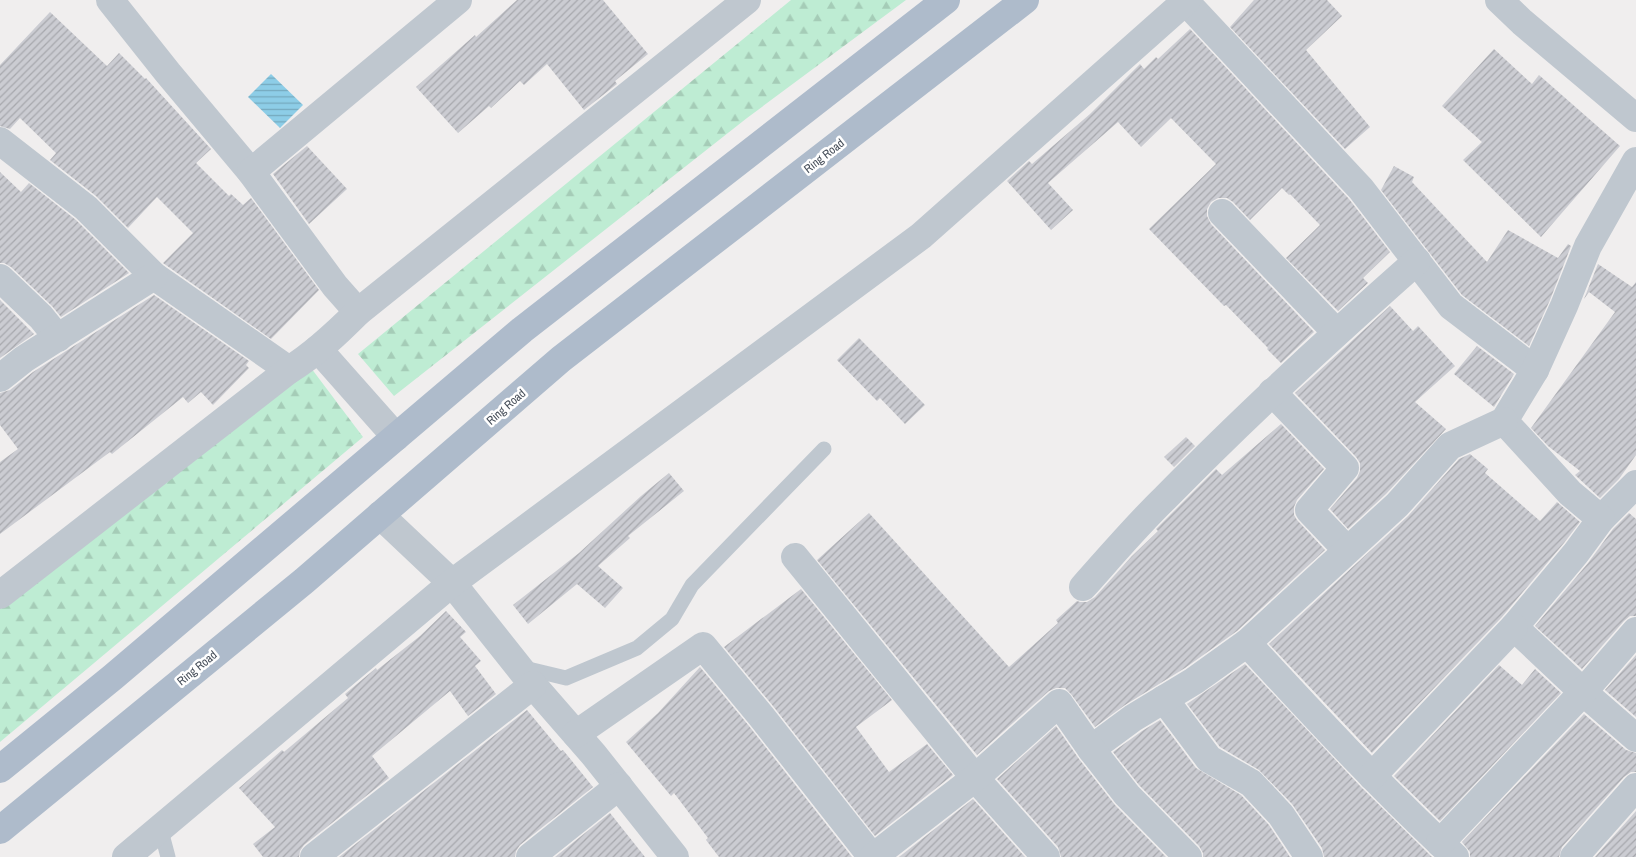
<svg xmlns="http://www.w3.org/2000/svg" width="1636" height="857" font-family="'Archivo Narrow',sans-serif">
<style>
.forest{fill:url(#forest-firs)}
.water{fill:url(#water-rules)}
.building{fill:url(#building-hatch)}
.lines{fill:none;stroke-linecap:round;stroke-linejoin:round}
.service{stroke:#bfc7cf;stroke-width:15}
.minor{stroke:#bfc7cf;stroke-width:28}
.tertiary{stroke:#bfc7cf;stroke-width:28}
.primary{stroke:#aebbcb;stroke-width:28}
.labels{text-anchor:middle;stroke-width:5;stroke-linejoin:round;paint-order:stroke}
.street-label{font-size:12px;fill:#474f5a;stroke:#fff}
</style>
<defs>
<pattern id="forest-firs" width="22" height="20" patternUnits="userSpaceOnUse" patternTransform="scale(1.25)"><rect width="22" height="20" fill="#beecd3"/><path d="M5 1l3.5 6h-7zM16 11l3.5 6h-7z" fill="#a5ccb7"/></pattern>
<pattern id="water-rules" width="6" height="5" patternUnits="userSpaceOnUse" patternTransform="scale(1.25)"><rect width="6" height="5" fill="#8dcde7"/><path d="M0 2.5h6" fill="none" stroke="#75a9be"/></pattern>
<pattern id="building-hatch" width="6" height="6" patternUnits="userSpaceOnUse" patternTransform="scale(1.25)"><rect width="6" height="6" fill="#cbccd2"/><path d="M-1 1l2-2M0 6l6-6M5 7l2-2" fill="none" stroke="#a7a8ad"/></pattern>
</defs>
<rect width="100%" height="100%" fill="#f0eeee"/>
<g class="forest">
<polygon points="791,0 906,0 747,118 394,396 358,354"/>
<polygon points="305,360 363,437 0,742 0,595"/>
</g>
<polygon class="water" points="271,74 303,105 280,128 248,97"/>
<g class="building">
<polygon points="517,0 603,0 648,54 615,81 617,84 584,110 547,64 524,85 520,81 491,108 489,106 458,133 416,87 475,35 476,37"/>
<polygon points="1254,0 1327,0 1342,16 1306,50 1370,127 1345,149 1230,27"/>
<polygon points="50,12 107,66 119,53 145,79 146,78 211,149 196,163 229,196 231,194 243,205 251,198 319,290 271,339 163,263 193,233 157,197 128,228 96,196 50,160 56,153 20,118 10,129 0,126 0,65"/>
<polygon points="1190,29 1349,199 1390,252 1363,278 1368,283 1338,311 1286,258 1320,225 1290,194 1289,195 1282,188 1250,220 1233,202 1227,198 1218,198 1211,202 1207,209 1207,216 1211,224 1314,332 1281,363 1267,349 1268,348 1226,305 1224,306 1149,229 1216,164 1171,118 1141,147 1118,122 1048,183 1073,210 1051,230 1007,181 1029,161 1032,164 1090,114 1140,64 1144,69 1156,57 1158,59"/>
<polygon points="1494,49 1532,84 1539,75 1620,146 1541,237 1463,160 1482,142 1442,106"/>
<polygon points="307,146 347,189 309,224 273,174"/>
<polygon points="1394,166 1414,177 1412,182 1487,262 1508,230 1558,258 1568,244 1571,246 1550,300 1529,346 1462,295 1381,190"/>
<polygon points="0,172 21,192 29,183 76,220 129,273 61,317 52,306 11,267 4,263 0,263"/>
<polygon points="1598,264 1632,287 1636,282 1636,455 1619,479 1600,498 1575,475 1580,471 1548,446 1531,428 1615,312 1589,292 1584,299"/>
<polygon points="154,295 249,361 246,365 249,368 213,405 201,392 188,403 183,397 112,454 110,452 0,534 0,462 18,449 0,425 0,393 10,390 33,372"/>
<polygon points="0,300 34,334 0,358"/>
<polygon points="1390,306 1413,331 1418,326 1455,366 1415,402 1446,429 1386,494 1348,529 1330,509 1357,478 1360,471 1360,463 1356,457 1295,393"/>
<polygon points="859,338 925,405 905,424 880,398 877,401 837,360"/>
<polygon points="1477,346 1514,374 1494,407 1454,374"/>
<polygon points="1281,424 1324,469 1297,500 1294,507 1294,515 1297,520 1325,550 1237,631 1185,668 1125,705 1095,727 1071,694 1065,688 1056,688 1049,691 977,755 817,560 869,513 1009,667 1058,623 1056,620 1077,601 1080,602 1087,602 1095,597 1132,556 1158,531 1156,529 1216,469 1222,475"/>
<polygon points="1186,437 1195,446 1174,467 1164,457"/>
<polygon points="1470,454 1488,469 1485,473 1540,521 1557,502 1580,522 1564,543 1502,617 1372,753 1269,644 1408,516 1459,459"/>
<polygon points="669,473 684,491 628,536 630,538 598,566 623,588 605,608 577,584 528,624 513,605 579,553 641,496"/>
<polygon points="1629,513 1636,519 1636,616 1630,616 1624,621 1582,669 1535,626 1588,563 1613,529"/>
<polygon points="801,589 892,700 856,727 889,772 927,744 953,775 875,836 773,706 724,647"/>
<polygon points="446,611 466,632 460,637 481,661 475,666 496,694 468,716 450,691 372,756 389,778 304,845 300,851 299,857 263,857 253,844 275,827 239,788 282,750 284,752 348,698 345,694 376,668 377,670 420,636"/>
<polygon points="1636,655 1636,717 1605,690"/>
<polygon points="1245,664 1361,787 1432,857 1324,857 1322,848 1292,804 1259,770 1220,747 1187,704"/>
<polygon points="1499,665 1522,685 1535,669 1561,693 1440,821 1394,776"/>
<polygon points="700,667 749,726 852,857 719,857 706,840 708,838 674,793 671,796 626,742 658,713"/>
<polygon points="527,710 561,751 563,750 593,787 520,845 516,851 515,857 339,857"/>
<polygon points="1584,714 1626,750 1636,753 1636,772 1631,772 1624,777 1562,847 1559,857 1470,857 1470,852 1462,842"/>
<polygon points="1160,720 1196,768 1241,795 1269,825 1290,857 1203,857 1203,853 1199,846 1139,785 1113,752 1142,731"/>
<polygon points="1056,726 1079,759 1115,805 1166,857 1061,857 1058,847 997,779"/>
<polygon points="973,799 1025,857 899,857"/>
<polygon points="1636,811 1636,857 1595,857"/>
<polygon points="610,813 645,857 555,857"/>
</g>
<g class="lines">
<g class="service">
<polyline points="520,667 566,678 637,648 672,619 692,585 824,449"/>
<polyline points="160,827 168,857"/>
</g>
<g class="minor">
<polyline points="110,0 168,73 251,172"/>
<polyline points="1499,0 1522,22 1636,118"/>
<polyline points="1185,1 1361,189 1451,306 1535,370"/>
<polyline points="0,141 86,208 154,276 289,370"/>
<polyline points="1222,213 1336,332"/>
<polyline points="0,278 41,317 58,338"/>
<polyline points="358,312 335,286 251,172 458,0"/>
<polyline points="318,349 396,437"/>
<polyline points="0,378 24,359 154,276"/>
<polyline points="1272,392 1345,468 1309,510 1347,550"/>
<polyline points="1636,484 1601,519 1576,553 1514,627 1583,692 1636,738"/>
<polyline points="380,515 452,583 533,685 594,755 675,857"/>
<polyline points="1601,519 1570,493 1504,421 1535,370 1564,306 1588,246 1636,161"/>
<polyline points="795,557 975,778 1046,857"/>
<path d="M 1083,587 C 1110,557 1136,526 1165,498 C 1246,415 1331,337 1417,261"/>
<polyline points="1247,643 1397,505 1450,446 1504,421"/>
<polyline points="1164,699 1209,759 1251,783 1281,815 1309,857"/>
<polyline points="576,734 703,646 761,716 872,857"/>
<path d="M 1091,749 L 1133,718 L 1194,681 L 1247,643 C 1314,716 1382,789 1455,857"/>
<polyline points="1372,776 1514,627"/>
<polyline points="1440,843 1583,692 1636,631"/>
<polyline points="126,857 452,583 921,236 1187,0"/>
<polyline points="314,857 533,685"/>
<polyline points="530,857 619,786"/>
<polyline points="873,857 975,778 1059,703 1091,749 1127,795 1188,857"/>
<polyline points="1574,857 1636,787"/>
</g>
<path class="tertiary" d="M 0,595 L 289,370 C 315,354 337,333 358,312 L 747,0"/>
<g class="primary">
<polyline points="0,769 113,677 522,330 946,0"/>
<polyline points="0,830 304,581 561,359 1025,0"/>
</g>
</g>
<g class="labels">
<g class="street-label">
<text transform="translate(824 156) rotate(-38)" y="4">Ring Road</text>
<text transform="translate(506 407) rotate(-41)" y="4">Ring Road</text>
<text transform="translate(197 668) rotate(-39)" y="4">Ring Road</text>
</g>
</g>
</svg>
